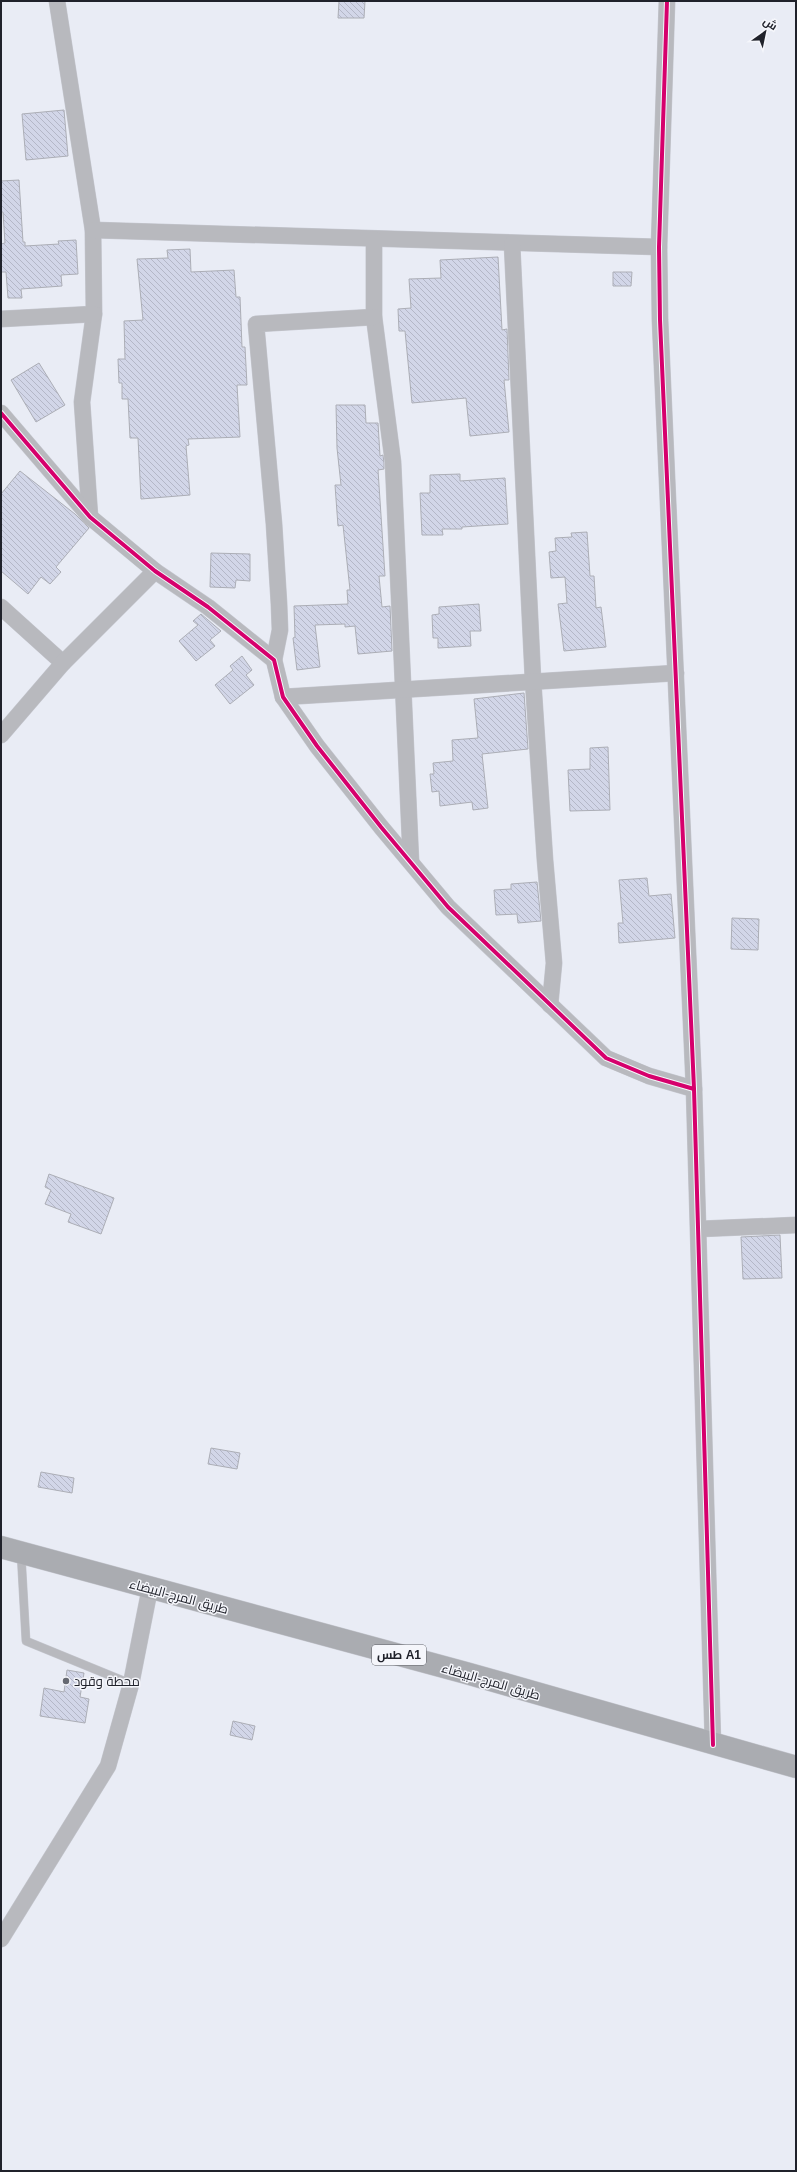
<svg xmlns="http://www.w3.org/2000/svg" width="797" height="2172" font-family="Arial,Cairo,sans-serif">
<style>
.building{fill:url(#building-back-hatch);stroke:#acaeb6}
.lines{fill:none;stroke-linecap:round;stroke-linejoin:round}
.service-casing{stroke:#c6c8d0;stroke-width:9}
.minor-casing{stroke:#c6c8d0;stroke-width:17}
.trunk-casing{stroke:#c6c8d0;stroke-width:23}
.service{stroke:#b8b9be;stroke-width:8}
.minor{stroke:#b8b9be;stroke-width:16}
.trunk{stroke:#aaacb1;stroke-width:22}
.cycleway-casing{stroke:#f5f6fb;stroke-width:6}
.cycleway{stroke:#d6006c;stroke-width:4}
.poi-dot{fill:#666972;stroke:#f5f6fb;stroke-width:1.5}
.labels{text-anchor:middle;stroke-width:3;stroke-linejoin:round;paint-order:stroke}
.shield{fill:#f5f6fb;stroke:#606269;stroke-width:1}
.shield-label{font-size:12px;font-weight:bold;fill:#20222b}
.street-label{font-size:13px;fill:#20222b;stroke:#f5f6fb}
.poi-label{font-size:13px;fill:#20222b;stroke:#f5f6fb;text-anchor:start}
</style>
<defs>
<pattern id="building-back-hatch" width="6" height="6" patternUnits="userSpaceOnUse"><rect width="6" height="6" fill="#d2d6e8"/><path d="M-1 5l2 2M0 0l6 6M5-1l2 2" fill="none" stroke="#b4b7c7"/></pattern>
</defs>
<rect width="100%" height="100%" fill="#e9ecf5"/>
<g class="building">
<polygon points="339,1 365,1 364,18 338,18"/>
<polygon points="64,110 68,156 26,160 22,114"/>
<polygon points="19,180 23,242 25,242 25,246 59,244 58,241 76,240 78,274 61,275 62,286 21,289 22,298 8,298 6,272 1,272 1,244 5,243 3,212 1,212 1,181"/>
<polygon points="190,249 191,272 234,270 236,297 240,297 242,347 245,347 247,385 237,385 240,437 188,439 189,445 186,446 190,495 141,499 138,438 130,438 128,399 122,399 122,383 119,383 118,359 125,359 124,321 143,320 137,259 168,258 167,250"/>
<polygon points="498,257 502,330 507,329 509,380 504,380 509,432 470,436 466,398 412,403 405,331 399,331 398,309 411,308 409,279 441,278 440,260"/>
<polygon points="613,272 632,272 631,286 613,286"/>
<polygon points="39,363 65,405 36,422 11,380"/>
<polygon points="336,405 365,405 366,423 378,423 380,456 383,455 384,463 384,469 378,470 385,576 379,576 382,607 390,606 392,651 358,654 355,626 345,627 345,624 315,625 320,667 297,670 293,638 295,637 294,606 348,604 347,590 350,590 343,525 338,526 335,485 341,485 337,448"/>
<polygon points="20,471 75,514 89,528 56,567 61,572 50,584 41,577 28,594 1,571 1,494"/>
<polygon points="460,474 460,481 505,478 508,524 462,527 462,529 442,529 443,535 422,535 420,493 430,493 430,475"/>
<polygon points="587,532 590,576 594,576 596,608 601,607 606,647 564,651 558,604 567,603 565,577 551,578 549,552 556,551 555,538 572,537 571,533"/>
<polygon points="211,553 250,554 250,581 236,580 235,588 210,587"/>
<polygon points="479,604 481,631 470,631 471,646 438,648 438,638 433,638 432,615 439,614 439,607"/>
<polygon points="201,614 221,631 210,640 215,646 196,661 179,641 198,625 193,621"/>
<polygon points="242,656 252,670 246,675 254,685 230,704 215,685 233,670 230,666"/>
<polygon points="524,693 528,749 482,754 488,808 473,810 472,802 440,806 439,791 432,792 430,774 434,774 433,763 453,761 452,740 478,738 474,699"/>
<polygon points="608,747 610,810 570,811 568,770 590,769 590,748"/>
<polygon points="647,878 649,896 671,894 675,938 619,943 618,923 623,923 619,880"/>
<polygon points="537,882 541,921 518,923 517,914 496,915 494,890 511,889 511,884"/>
<polygon points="732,918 759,919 758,950 731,949"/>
<polygon points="49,1174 114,1198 101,1234 68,1222 71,1214 45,1204 51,1190 45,1187"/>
<polygon points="780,1235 782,1278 743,1279 741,1237"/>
<polygon points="211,1448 240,1453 237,1469 208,1464"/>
<polygon points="41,1472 74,1478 72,1493 38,1487"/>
<polygon points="67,1670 84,1673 80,1697 89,1699 85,1723 40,1716 44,1688 64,1692"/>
<polygon points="233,1721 255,1726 252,1740 230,1735"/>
</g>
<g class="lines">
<g class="service-casing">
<polyline id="service" points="21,1553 26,1641 131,1684"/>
</g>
<g class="minor-casing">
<g id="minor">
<polyline points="57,1 93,230 94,314 82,402 90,517"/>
<polyline points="667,1 659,247 660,320 694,1089 713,1745"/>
<polyline points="93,230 659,247"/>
<polyline points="374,239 374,317 393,462 411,862"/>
<polyline points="512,244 533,680 545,860 554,963 550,1005"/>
<polyline points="1,319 94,314"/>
<polyline points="1,413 90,517 155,571 208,607 274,660 283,697 317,746 381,827 448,907 606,1058 649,1076 694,1089"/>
<polyline points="1,607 63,663"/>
<polyline points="274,660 280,630 279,604 274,524 256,324 374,317"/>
<polyline points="283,697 676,673"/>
<polyline points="1,735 63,663 155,571"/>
<polyline points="699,1229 796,1225"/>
<polyline points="1,1939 108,1766 131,1684 150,1588"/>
</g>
</g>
<g class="trunk-casing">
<polyline id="trunk" points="1,1547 466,1673 796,1767"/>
</g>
<use href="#service" class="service"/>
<use href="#minor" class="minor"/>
<use href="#trunk" class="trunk"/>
<g class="cycleway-casing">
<g id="cycleway">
<polyline points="667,1 659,247 660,320 694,1089 713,1745"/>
<polyline points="1,413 90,517 155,571 208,607 274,660 283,697 317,746 381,827 448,907 606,1058 649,1076 694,1089"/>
</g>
</g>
<use href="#cycleway" class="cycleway"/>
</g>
<circle class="poi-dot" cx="66" cy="1681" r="4"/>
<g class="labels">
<rect class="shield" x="372" y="1645" width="54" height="20" rx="3"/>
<g class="shield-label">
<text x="399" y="1659">طس A1</text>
</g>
<g class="street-label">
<text transform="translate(179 1596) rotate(15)" y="5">طريق المرج-البيضاء</text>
<text transform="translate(491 1681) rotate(16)" y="5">طريق المرج-البيضاء</text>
</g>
<g class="poi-label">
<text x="74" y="1686">محطة وقود</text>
</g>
</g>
<rect width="797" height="2172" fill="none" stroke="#20222b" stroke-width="4"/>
<g transform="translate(765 32) rotate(33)" stroke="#f5f6fb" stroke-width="3" paint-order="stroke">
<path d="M0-3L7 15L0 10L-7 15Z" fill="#20222b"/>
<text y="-6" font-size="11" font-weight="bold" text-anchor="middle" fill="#20222b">ش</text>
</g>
</svg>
